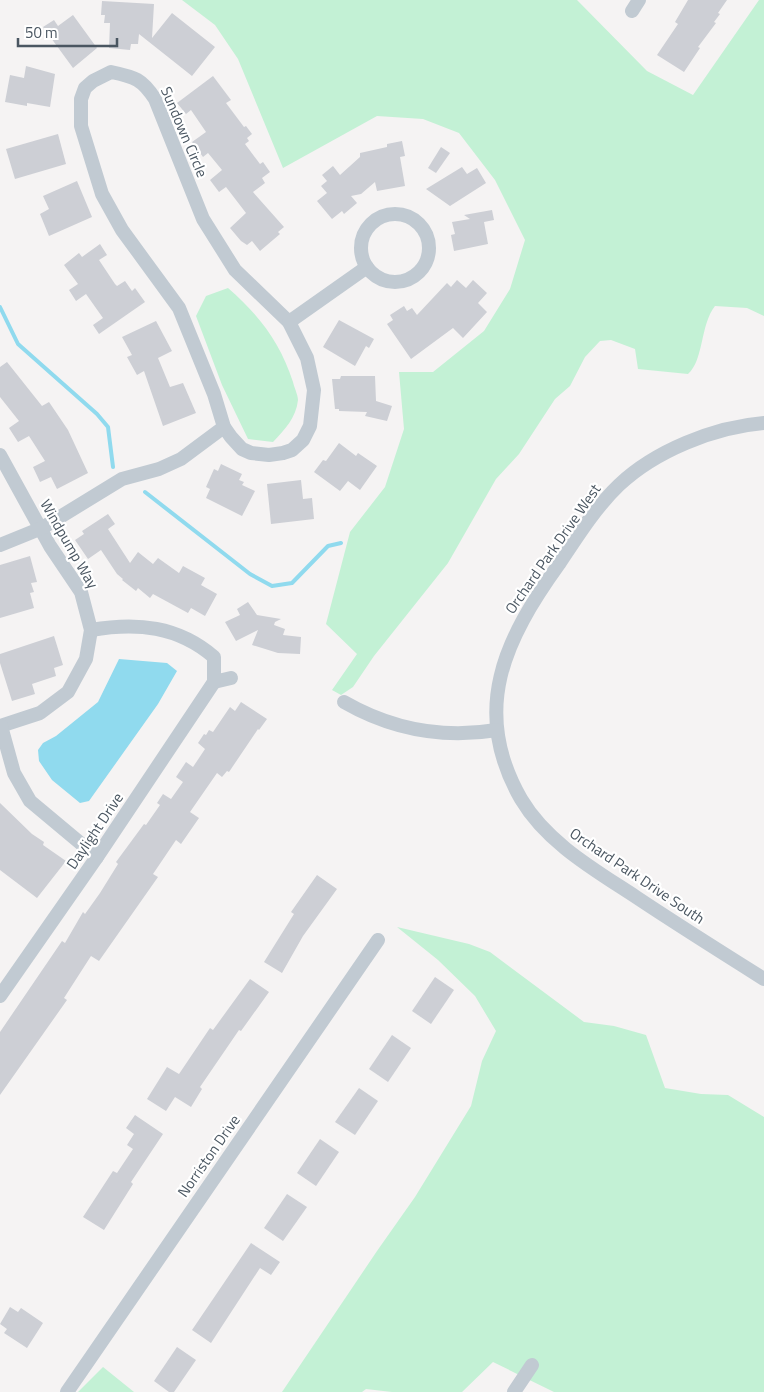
<svg xmlns="http://www.w3.org/2000/svg" width="764" height="1392" font-family="'Titillium Web',sans-serif">
<style>
.green{fill:#c3f1d5}
.water{fill:#90daee}
.lines{fill:none;stroke-linecap:round;stroke-linejoin:round}
.stream{stroke:#90daee;stroke-width:4}
.building{fill:#cdcfd5}
.minor{stroke:#c1cad2;stroke-width:14}
.labels{text-anchor:middle;stroke-width:4.5;stroke-linejoin:round;paint-order:stroke}
.street-label{font-size:15px;fill:#4a5661;stroke:#fff}
</style>
<rect width="100%" height="100%" fill="#f5f3f3"/>
<g class="green">
<path d="M 182,0 L 577,0 L 647,71 L 693,95 L 759,0 L 764,0 L 764,316 L 747,308 L 715,306 C 700,325 704,360 688,374 L 638,369 L 635,349 L 611,340 L 600,341 L 585,357 L 570,386 L 555,399 L 519,454 L 496,479 L 448,563 L 374,656 L 353,687 L 341,695 L 332,690 L 357,654 L 326,624 L 350,532 L 385,487 L 404,429 L 399,372 L 433,372 L 484,331 L 510,289 L 525,240 L 495,180 L 459,133 L 423,119 L 377,116 L 283,168 L 238,59 L 215,25 Z"/>
<path d="M 228,288 C 259,315 280,342 293,382 C 294,387 298,395 298,400 C 296,418 285,429 273,442 L 248,439 L 222,385 L 196,316 L 206,296 Z"/>
<polygon points="397,927 469,944 490,952 584,1022 614,1026 646,1035 665,1088 701,1094 728,1095 764,1117 764,1392 554,1392 493,1362 462,1392 392,1392 366,1389 362,1392 282,1392 377,1251 415,1197 471,1106 482,1061 496,1031 475,996 438,960"/>
<polygon points="103,1367 134,1392 78,1392"/>
</g>
<polygon class="water" points="119,659 167,663 177,671 158,704 89,801 80,803 52,780 39,761 38,750 43,743 56,736 98,702"/>
<g class="lines">
<g class="stream">
<polyline points="0,307 18,344 97,414 108,427 113,467"/>
<polyline points="145,492 250,574 272,586 292,583 328,546 341,543"/>
</g>
</g>
<g class="building">
<polygon points="688,0 727,0 718,13 720,14 714,22 716,23 698,47 700,48 684,72 657,55 678,24 675,22"/>
<polygon points="102,1 154,4 152,38 172,13 215,47 192,76 139,34 138,44 131,44 130,50 109,48 110,23 104,23 105,15 101,15"/>
<polygon points="73,15 97,48 73,68 43,27 54,20 58,26"/>
<polygon points="26,66 55,74 50,107 27,103 27,106 5,102 10,75 24,78"/>
<polygon points="213,76 231,100 226,103 244,127 246,126 252,134 247,138 249,141 245,144 260,164 263,162 270,172 262,178 265,183 253,192 284,227 278,232 280,234 260,251 252,241 247,245 241,241 230,228 246,213 226,187 219,192 210,180 222,170 208,153 203,157 192,142 206,132 191,110 186,114 177,103"/>
<polygon points="58,134 66,164 15,179 6,149"/>
<polygon points="402,141 405,156 400,157 405,186 377,191 375,182 361,194 351,196 357,203 344,214 342,211 332,219 317,201 327,193 321,186 327,181 322,175 333,166 340,175 360,157 360,153 387,147 387,144"/>
<polygon points="441,147 450,153 436,173 428,168"/>
<polygon points="462,167 467,174 477,168 486,183 450,206 426,189"/>
<polygon points="77,181 92,217 49,236 40,214 49,209 43,196"/>
<polygon points="492,210 494,220 484,222 488,244 454,251 451,235 455,234 452,222 470,219 464,215"/>
<polygon points="100,244 107,255 99,260 115,284 117,286 125,281 132,291 135,288 145,302 99,334 93,325 103,318 86,294 76,301 69,290 78,284 64,265 79,253 82,257"/>
<polygon points="457,280 466,288 473,280 487,293 478,303 487,312 463,338 453,328 411,359 387,324 393,320 390,315 404,306 407,311 412,308 417,315 447,283 451,287"/>
<polygon points="339,320 374,339 369,348 366,346 355,366 323,347"/>
<polygon points="156,321 172,351 158,358 170,387 183,383 196,413 163,426 144,371 137,375 127,357 132,355 122,337"/>
<polygon points="7,362 42,406 49,402 68,430 88,473 57,489 51,477 40,482 33,467 45,461 29,436 18,442 9,428 19,421 0,397 0,367"/>
<polygon points="341,376 375,376 376,401 392,406 387,421 365,416 367,412 339,411 339,409 335,409 332,379 340,379"/>
<polygon points="339,443 356,456 358,453 377,466 360,490 348,481 340,491 314,472 323,460 326,461"/>
<polygon points="221,464 242,474 239,480 244,482 242,485 255,491 242,516 206,498 210,489 206,487 214,469 218,471"/>
<polygon points="301,480 303,499 312,498 314,519 271,524 267,484"/>
<polygon points="108,514 115,524 108,529 130,563 138,552 153,564 158,558 179,573 183,566 205,578 201,585 217,594 205,616 191,608 188,613 153,594 150,598 138,588 136,591 122,580 123,579 117,574 101,550 88,559 75,540 84,534 82,531"/>
<polygon points="30,556 37,582 31,583 34,592 30,593 34,608 0,618 0,565"/>
<polygon points="248,602 257,615 281,619 275,622 274,625 285,629 283,635 301,637 300,654 278,653 252,645 258,630 236,641 225,622 240,615 237,609"/>
<polygon points="54,636 63,665 54,668 56,676 32,684 35,694 12,701 0,663 0,654"/>
<polygon points="241,702 267,719 259,730 258,729 229,772 227,771 222,777 217,773 190,812 199,818 181,844 176,840 153,874 158,877 99,961 91,956 64,998 67,1000 0,1095 0,1032 62,941 65,943 83,912 85,914 100,893 118,864 116,862 144,824 146,825 160,805 157,803 163,794 171,799 183,782 176,777 186,762 193,767 205,749 198,743 204,734 206,735 209,730 213,732 230,707 235,711"/>
<polygon points="0,803 32,834 44,842 43,845 66,861 37,898 0,870"/>
<polygon points="317,875 337,889 303,936 282,973 264,962 294,914 291,912"/>
<polygon points="435,977 454,990 431,1024 412,1011"/>
<polygon points="250,979 269,992 241,1031 239,1030 200,1087 202,1089 191,1107 175,1097 166,1111 147,1099 167,1067 179,1074 210,1028 213,1030"/>
<polygon points="392,1035 411,1048 388,1082 369,1069"/>
<polygon points="359,1088 378,1101 355,1135 335,1122"/>
<polygon points="135,1115 163,1134 131,1182 133,1184 104,1230 83,1217 113,1171 117,1173 133,1149 127,1145 134,1134 126,1128"/>
<polygon points="320,1139 339,1152 316,1186 297,1173"/>
<polygon points="287,1194 307,1207 283,1241 264,1228"/>
<polygon points="251,1243 280,1262 271,1275 260,1268 211,1343 192,1330"/>
<polygon points="10,1307 18,1312 21,1308 43,1323 27,1348 4,1333 7,1329 0,1324"/>
<polygon points="177,1347 196,1360 174,1392 169,1392 154,1381"/>
</g>
<g class="lines">
<g class="minor">
<polyline points="632,11 639,0"/>
<path d="M 111,72 C 135,77 142,79 155,99 L 203,219 L 235,270 L 289,322 L 307,358 L 314,390 L 310,426 L 303,440 L 292,450 L 283,453 L 269,455 L 251,453 L 242,449 L 231,437 L 224,427 L 214,394 L 179,308 L 122,230 L 102,194 L 81,126 L 81,99 L 85,88 L 93,81 Z"/>
<circle cx="395" cy="248" r="34"/>
<polyline points="289,322 367,267"/>
<path d="M 764,423 C 714,427 655,451 619,485 C 595,508 577,537 559,564 C 505,639 470,710 521,799 C 547,843 595,870 636,897 C 678,925 721,952 764,979"/>
<polyline points="0,455 50,546 81,592 91,630 86,659 68,692 40,713 0,726"/>
<polyline points="0,545 42,528 122,479 159,469 181,459 224,427"/>
<polyline points="214,682 231,678"/>
<path d="M 344,702 C 391,729 442,739 497,730"/>
<polyline points="1,726 14,773 30,801 97,857"/>
<path d="M 0,996 L 97,857 L 214,682 L 214,657 C 178,626 137,622 91,630"/>
<polyline points="67,1392 378,940"/>
<polyline points="514,1392 532,1365"/>
</g>
</g>
<g class="labels">
<g class="street-label">
<text transform="translate(184 132) rotate(67)" y="5">Sundown Circle</text>
<text transform="translate(69 544) rotate(60)" y="5">Windpump Way</text>
<text transform="translate(553 549) rotate(-55)" y="5">Orchard Park Drive West</text>
<text transform="translate(95 831) rotate(-56)" y="5">Daylight Drive</text>
<text transform="translate(637 876) rotate(34)" y="5">Orchard Park Drive South</text>
<text transform="translate(209 1156) rotate(-55)" y="5">Norriston Drive</text>
</g>
</g>
<path d="M18 38v8h99v-8" fill="none" stroke="#4a5661" stroke-width="2.5"/>
<text x="25" y="38" font-size="15" fill="#4a5661" stroke="#ffffff" stroke-width="4" paint-order="stroke">50 m</text>
</svg>
